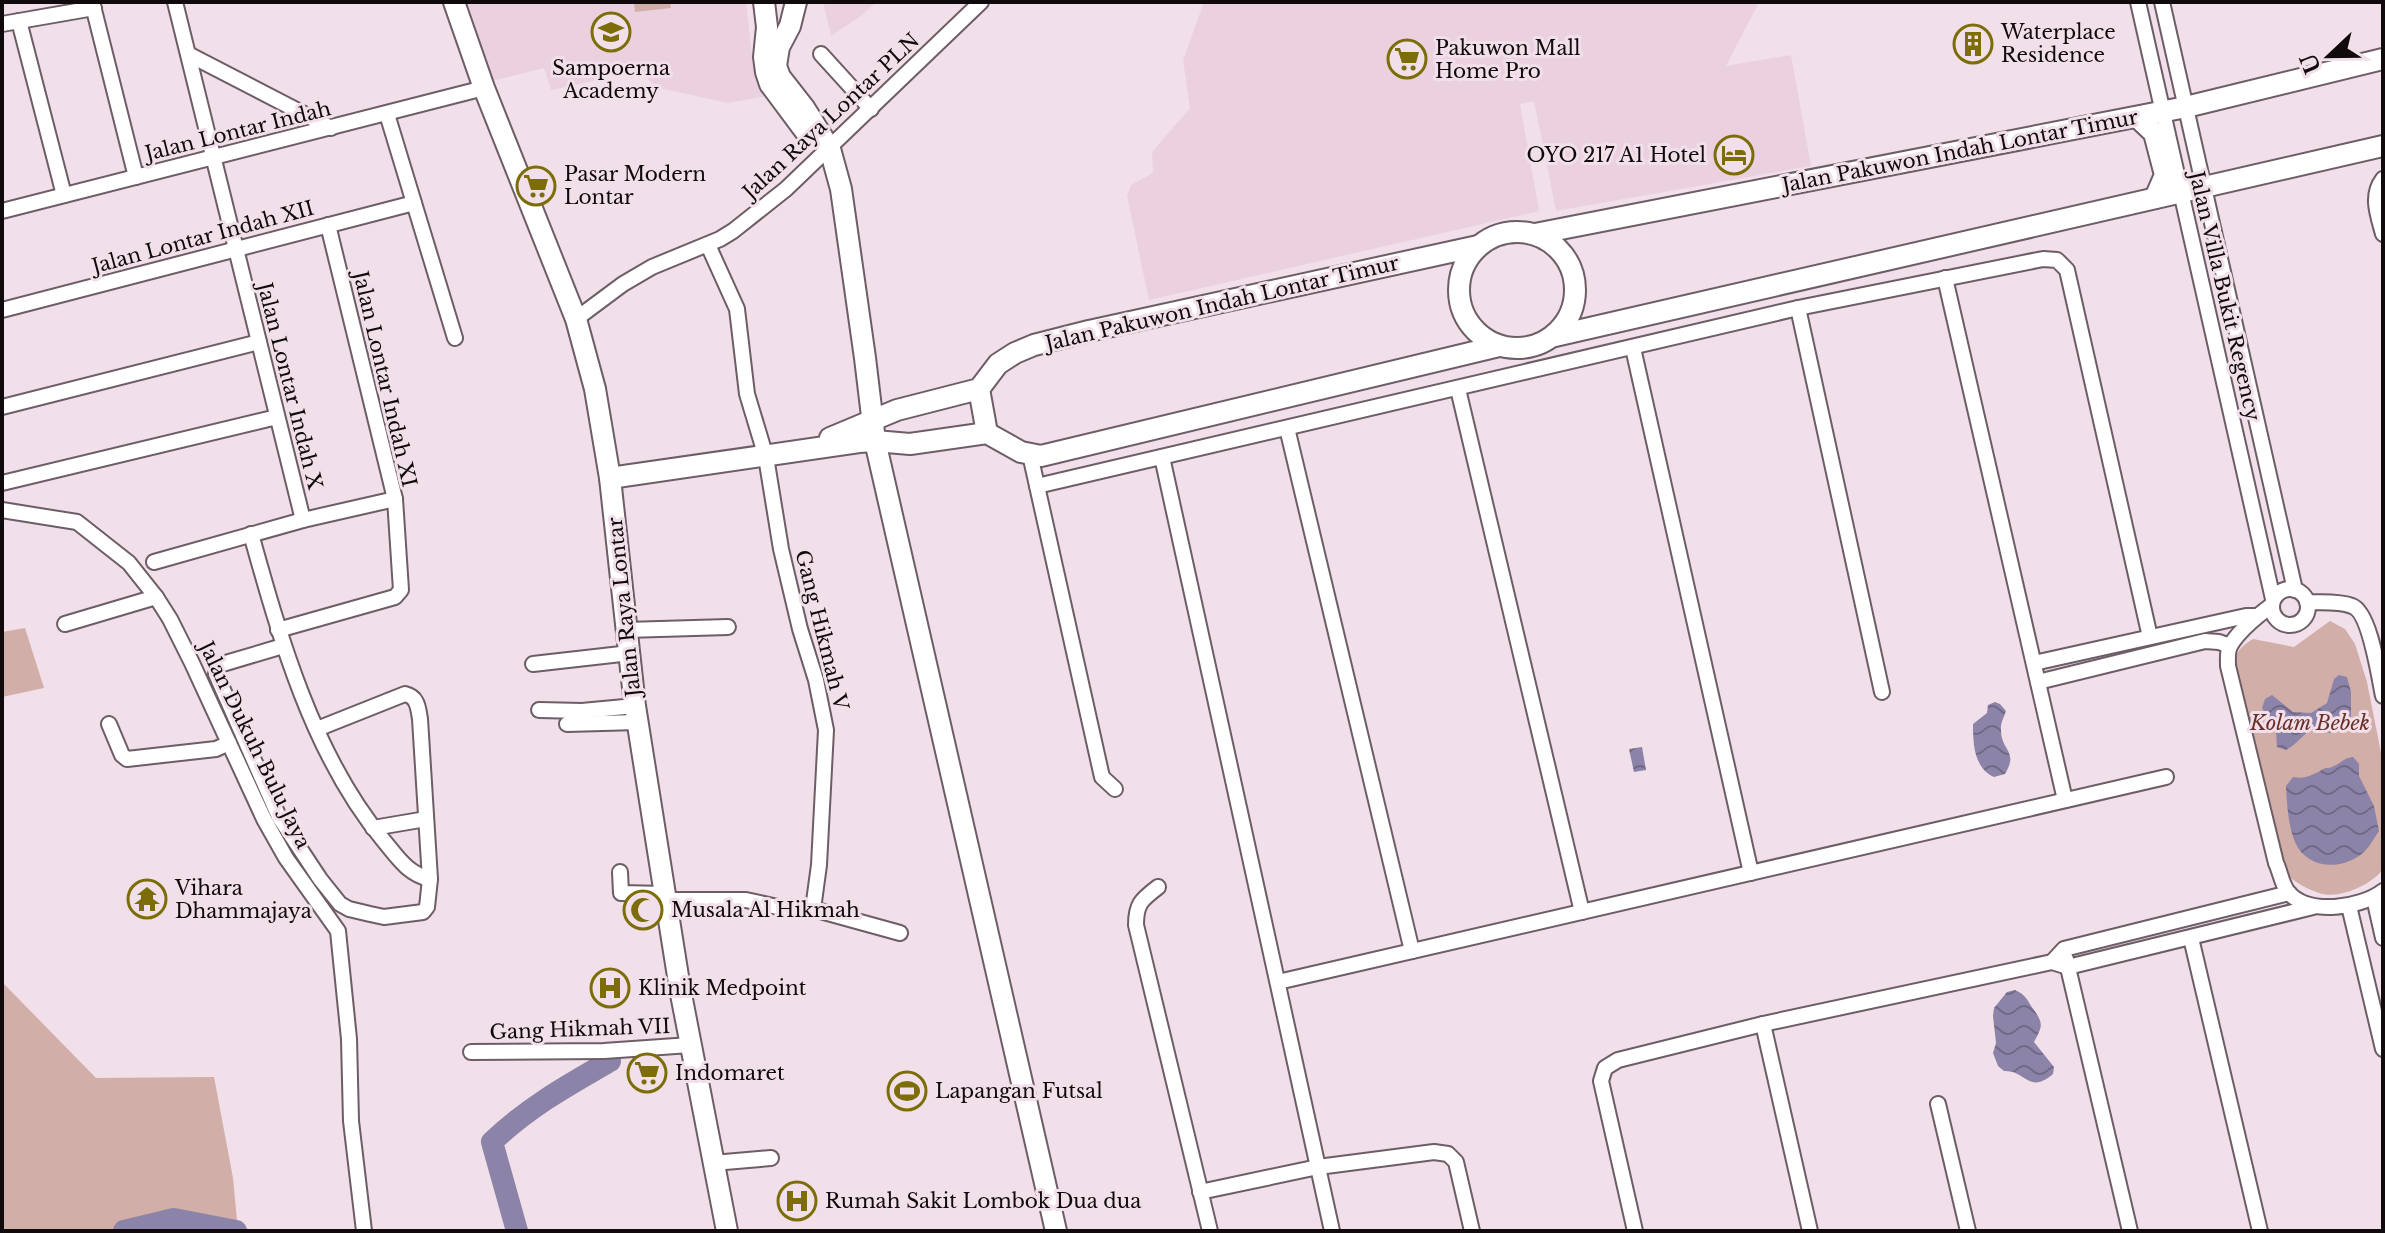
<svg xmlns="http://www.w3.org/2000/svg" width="2385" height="1233" font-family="'Libre Baskerville',serif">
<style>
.built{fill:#ebd1e0}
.green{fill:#d1aea7}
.water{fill:url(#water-waves)}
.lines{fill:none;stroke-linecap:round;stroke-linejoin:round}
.river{stroke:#8c83a8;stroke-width:22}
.street-casing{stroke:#6d5d66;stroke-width:18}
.secondary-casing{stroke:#6d5d66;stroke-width:24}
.street{stroke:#fff;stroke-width:14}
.secondary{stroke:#fff;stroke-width:20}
.labels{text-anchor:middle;stroke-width:6;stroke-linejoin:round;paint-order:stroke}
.poi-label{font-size:20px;fill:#100a0d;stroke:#f1dfe9;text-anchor:start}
.street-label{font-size:20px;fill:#100a0d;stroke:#f1dfe9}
.park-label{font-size:20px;font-style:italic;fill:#6a2f27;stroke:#f1dfe9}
</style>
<defs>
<pattern id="water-waves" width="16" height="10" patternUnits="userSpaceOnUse" patternTransform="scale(2)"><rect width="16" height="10" fill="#8c83a8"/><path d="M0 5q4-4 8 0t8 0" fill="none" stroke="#716987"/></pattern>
</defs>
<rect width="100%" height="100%" fill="#f1dfe9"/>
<g class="built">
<polygon points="463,2 746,2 753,65 767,96 728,103 655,87 635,63 602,66 595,73 594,81 551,90 544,68 488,82"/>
<polygon points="823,2 876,2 862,15 831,36"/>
<polygon points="1204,2 1759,2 1726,66 1791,55 1811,166 1556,211 1534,101 1520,104 1539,211 1149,300 1127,196 1131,185 1153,173 1152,152 1190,108 1183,60"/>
</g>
<g class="green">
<polygon points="634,2 670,2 671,8 635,12"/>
<path d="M 2330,621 L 2345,629 L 2355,644 L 2367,682 L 2383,763 L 2383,869 C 2372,885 2338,900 2319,893 C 2304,888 2292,880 2280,870 L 2234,668 C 2234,653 2240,647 2253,639 L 2294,647 Z"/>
<polygon points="25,628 44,688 2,697 2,632"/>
<polygon points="2,982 96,1078 214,1077 233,1178 238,1231 2,1231"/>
</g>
<g class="water">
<path d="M 2339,675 L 2347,677 L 2351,692 L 2351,720 L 2343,728 L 2329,733 C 2307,721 2304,741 2286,750 L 2277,747 L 2276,732 L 2262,708 L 2265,699 L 2272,695 L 2293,712 L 2311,713 L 2327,703 L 2334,679 Z"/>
<path d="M 1995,702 L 2000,704 L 2006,711 C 2004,717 2000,724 2001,730 C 2001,751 2019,751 2005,774 L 1994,777 C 1974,768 1973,744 1973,724 L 1987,713 L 1988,705 Z"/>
<polygon points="1642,747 1646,770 1634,772 1629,749"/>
<path d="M 2353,757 L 2359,764 L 2359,776 L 2374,806 L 2379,831 C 2374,838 2370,846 2364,852 C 2343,871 2307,870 2295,842 C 2288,825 2287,804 2286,786 L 2293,777 C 2305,779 2310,776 2320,771 C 2330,765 2324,771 2334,766 C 2342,763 2343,758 2353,757 Z"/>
<path d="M 2015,990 C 2027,995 2027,1001 2034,1010 C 2044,1024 2042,1027 2034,1042 L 2054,1067 L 2053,1074 C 2028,1095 2026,1070 2004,1071 L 1998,1066 L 1993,1053 L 1996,1043 L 1993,1016 L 1994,1008 L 2007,992 Z"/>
</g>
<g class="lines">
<g class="river">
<polyline points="124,1231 174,1219 236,1231"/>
<path d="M 517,1231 L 492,1142 C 527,1108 568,1085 610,1061"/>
</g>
<g class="street-casing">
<g id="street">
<polyline points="92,2 136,177"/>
<polyline points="175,2 303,520"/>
<polyline points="2138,2 2273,599"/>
<polyline points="2162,2 2295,590"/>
<polyline points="19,21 64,195"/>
<polyline points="2,24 94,8"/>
<polyline points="188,54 331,128"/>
<polyline points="821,54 871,109"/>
<polyline points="387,114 455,338"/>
<path d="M 2383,179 C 2370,196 2378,215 2383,234"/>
<polyline points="2,211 484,88"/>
<polyline points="708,245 737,309 747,394 766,457 781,549 800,629 816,680 826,730 819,865 813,909"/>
<polyline points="1945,278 2065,800"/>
<polyline points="1798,308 1882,692"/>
<polyline points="2,310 414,203"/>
<polyline points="576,319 623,284 652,267 720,239 733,231 786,189 981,2"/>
<polyline points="1633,348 1751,873"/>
<polyline points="1458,389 1582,912"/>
<polyline points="2,407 259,342"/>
<polyline points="1287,428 1412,951"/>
<polyline points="1041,456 1031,459 1102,777 1115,789"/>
<polyline points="1162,457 1332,1231"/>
<polyline points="2,483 277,417"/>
<polyline points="1037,486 1798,308 2043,259 2057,260 2067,270 2150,637"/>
<polyline points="2,510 77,522 129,563 156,597 170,619 192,663 264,819 286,858 338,931 349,1039 351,1121 364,1231"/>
<path d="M 251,534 C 280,638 313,756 384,841 C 398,858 408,874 430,879"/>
<polyline points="154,562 303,520 395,499"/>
<circle cx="2290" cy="607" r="18"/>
<path d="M 2307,602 C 2321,603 2339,601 2352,606 C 2370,612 2379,677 2383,696"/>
<path d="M 2272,605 C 2257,616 2239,630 2230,646 C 2227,652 2228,659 2228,666 L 2276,863 C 2280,871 2282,885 2288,892 C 2308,916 2361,908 2383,891"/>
<polyline points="65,624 156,597"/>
<polyline points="278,630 395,597 401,590 395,499 328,225"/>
<polyline points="626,630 728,627"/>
<path d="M 283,646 L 219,665 L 216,674 L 279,817 L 320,879 L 340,904 L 349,909 L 370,914 L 384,917 L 423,912 L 427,907 L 430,879 L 420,719 C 418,708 418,697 405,694 L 317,729"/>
<polyline points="2034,663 2246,616 2257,616"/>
<polyline points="533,664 630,653"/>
<polyline points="2038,682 2205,641 2219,642 2230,646"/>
<polyline points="539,710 582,711 635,706"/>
<polyline points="109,724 122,755 127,759 216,749 229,743"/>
<polyline points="567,724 638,722"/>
<polyline points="373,828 426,819"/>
<polyline points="620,872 621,893 665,894"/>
<path d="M 1158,887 C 1141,900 1136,904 1136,925 L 1210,1231"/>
<polyline points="2289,893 2064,949 2052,962 2068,967 2313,907"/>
<polyline points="2374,898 2383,938"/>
<polyline points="666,900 746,900 786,909 813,909 900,933"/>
<polyline points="2349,906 2383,1049"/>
<polyline points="2191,938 2260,1231"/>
<polyline points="2066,959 2130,1231"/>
<polyline points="1278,982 2166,777"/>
<polyline points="1763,1024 1810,1231"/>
<polyline points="471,1052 604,1051 690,1045"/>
<polyline points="1938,1104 1968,1231"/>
<polyline points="713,1163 771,1158"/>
<polyline points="1200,1192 1318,1167 1434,1152 1448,1154 1456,1162 1472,1231"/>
<polyline points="1635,1231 1601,1081 1605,1068 1618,1060 1763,1024 2052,962"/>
</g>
</g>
<g class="secondary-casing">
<g id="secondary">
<polyline points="454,2 484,88 576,319 595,389 610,478 635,706 680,989 727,1231"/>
<polyline points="764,2 767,27 764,57 766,72 770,84 808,135"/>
<polyline points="796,2 790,26 779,47 776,66 780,77 805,109 830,149 841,189 865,358 875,441 1056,1231"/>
<polyline points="2137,117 2154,133 2165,175 2155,198"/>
<circle cx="1517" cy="290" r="58"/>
<polyline points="1535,234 2186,107 2383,59"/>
<polyline points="1555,336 2383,146"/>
<polyline points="979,389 987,433"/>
<polyline points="830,438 897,410 979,389 998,364 1015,353 1034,345 1089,331 1478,246"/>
<polyline points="610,478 859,442 875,441 910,444 987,433 1021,452 1041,456 1499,346"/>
</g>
</g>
<use href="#street" class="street"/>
<use href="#secondary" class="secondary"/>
</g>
<defs>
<g id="school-ring" transform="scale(2)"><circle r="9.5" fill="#f1dfe9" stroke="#7c6d08" stroke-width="1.5"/><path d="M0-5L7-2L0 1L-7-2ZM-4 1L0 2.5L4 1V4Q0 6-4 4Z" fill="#7c6d08"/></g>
<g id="building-ring" transform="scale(2)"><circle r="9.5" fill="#f1dfe9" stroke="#7c6d08" stroke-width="1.5"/><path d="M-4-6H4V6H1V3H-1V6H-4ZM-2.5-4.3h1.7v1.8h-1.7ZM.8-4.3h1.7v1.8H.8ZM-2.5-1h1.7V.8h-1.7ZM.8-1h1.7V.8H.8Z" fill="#7c6d08"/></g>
<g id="supermarket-ring" transform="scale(2)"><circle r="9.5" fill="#f1dfe9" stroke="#7c6d08" stroke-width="1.5"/><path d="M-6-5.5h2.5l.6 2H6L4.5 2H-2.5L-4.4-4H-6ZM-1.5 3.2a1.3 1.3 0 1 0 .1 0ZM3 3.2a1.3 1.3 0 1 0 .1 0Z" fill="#7c6d08"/></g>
<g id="hotel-ring" transform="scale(2)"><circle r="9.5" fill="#f1dfe9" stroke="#7c6d08" stroke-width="1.5"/><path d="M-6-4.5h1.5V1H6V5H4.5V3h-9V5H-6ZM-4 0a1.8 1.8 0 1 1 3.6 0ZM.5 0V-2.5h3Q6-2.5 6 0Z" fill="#7c6d08"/></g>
<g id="temple-ring" transform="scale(2)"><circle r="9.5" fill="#f1dfe9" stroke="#7c6d08" stroke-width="1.5"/><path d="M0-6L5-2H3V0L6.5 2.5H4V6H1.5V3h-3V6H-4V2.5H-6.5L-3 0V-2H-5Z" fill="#7c6d08"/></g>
<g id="mosque-ring" transform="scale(2)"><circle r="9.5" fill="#f1dfe9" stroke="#7c6d08" stroke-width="1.5"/><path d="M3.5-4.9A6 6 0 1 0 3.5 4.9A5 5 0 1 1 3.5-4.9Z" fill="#7c6d08"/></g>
<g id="hospital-ring" transform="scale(2)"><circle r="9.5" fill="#f1dfe9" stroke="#7c6d08" stroke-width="1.5"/><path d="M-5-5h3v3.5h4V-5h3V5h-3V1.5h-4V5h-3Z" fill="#7c6d08"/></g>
<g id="stadium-ring" transform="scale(2)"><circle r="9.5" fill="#f1dfe9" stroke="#7c6d08" stroke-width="1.5"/><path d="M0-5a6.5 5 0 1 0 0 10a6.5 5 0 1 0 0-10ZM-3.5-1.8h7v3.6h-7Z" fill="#7c6d08"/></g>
</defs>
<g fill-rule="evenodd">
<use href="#school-ring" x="611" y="32"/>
<use href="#building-ring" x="1973" y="44"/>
<use href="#supermarket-ring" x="1407" y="59"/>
<use href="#hotel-ring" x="1734" y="155"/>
<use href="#supermarket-ring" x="536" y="186"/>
<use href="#temple-ring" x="147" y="899"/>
<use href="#mosque-ring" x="643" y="910"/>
<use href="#hospital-ring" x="610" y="988"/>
<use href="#supermarket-ring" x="647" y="1073"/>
<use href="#stadium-ring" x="907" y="1091"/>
<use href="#hospital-ring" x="797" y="1201"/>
</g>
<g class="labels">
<g class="poi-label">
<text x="2001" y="39">Waterplace<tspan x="2001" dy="23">Residence</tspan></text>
<text x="1435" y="55">Pakuwon Mall<tspan x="1435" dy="23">Home Pro</tspan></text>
<text x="611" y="75" text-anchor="middle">Sampoerna<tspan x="611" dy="23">Academy</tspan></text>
<text x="1706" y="162" text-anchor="end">OYO 217 A1 Hotel</text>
<text x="564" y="181">Pasar Modern<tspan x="564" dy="23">Lontar</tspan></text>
<text x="175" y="895">Vihara<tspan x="175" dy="23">Dhammajaya</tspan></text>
<text x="671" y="917">Musala Al Hikmah</text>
<text x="638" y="995">Klinik Medpoint</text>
<text x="675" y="1080">Indomaret</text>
<text x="935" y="1098">Lapangan Futsal</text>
<text x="825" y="1208">Rumah Sakit Lombok Dua dua</text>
</g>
<g class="street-label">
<text transform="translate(831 116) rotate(-43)" y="7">Jalan Raya Lontar PLN</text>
<text transform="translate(238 131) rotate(-14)" y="7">Jalan Lontar Indah</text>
<text transform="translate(1960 151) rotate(-11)" y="7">Jalan Pakuwon Indah Lontar Timur</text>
<text transform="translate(203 237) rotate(-15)" y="7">Jalan Lontar Indah XII</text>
<text transform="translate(2225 296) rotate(77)" y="7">Jalan Villa Bukit Regency</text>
<text transform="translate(1222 303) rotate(-13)" y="7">Jalan Pakuwon Indah Lontar Timur</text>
<text transform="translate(385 379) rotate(77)" y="7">Jalan Lontar Indah XI</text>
<text transform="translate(290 386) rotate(76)" y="7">Jalan Lontar Indah X</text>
<text transform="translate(624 607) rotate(-96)" y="7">Jalan Raya Lontar</text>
<text transform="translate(822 630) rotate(76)" y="7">Gang Hikmah V</text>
<text transform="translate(255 745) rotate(64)" y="7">Jalan Dukuh Bulu Jaya</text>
<text transform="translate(580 1029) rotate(-2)" y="7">Gang Hikmah VII</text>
</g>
<g class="park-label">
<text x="2310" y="730">Kolam Bebek</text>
</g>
</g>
<rect width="2385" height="1233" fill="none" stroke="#100a0d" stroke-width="8"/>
<g transform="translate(2329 56) rotate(248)" stroke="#f1dfe9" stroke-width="6" paint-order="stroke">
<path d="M0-6L14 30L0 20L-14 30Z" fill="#100a0d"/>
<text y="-12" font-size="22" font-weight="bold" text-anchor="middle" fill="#100a0d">U</text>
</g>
</svg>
